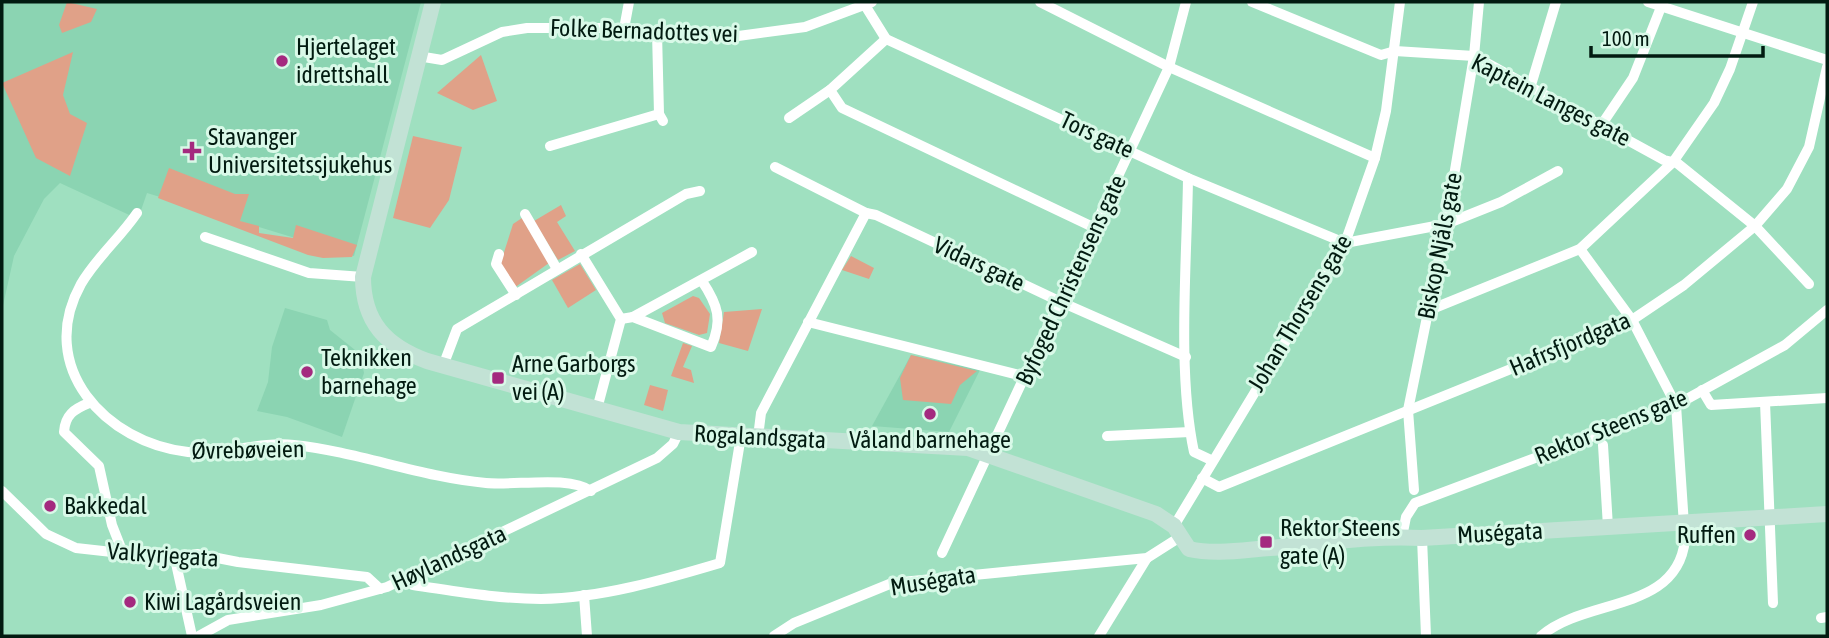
<svg xmlns="http://www.w3.org/2000/svg" width="1829" height="638" font-family="'Asap Condensed',sans-serif">
<style>
.built{fill:#8bd4b2}
.green{fill:#e0a188}
.lines{fill:none;stroke-linecap:round;stroke-linejoin:round}
.street{stroke:#fff;stroke-width:10}
.secondary{stroke:#c2e2d5;stroke-width:16}
.poi-dot{fill:#a42a7f;stroke:#d9f9e8;stroke-width:2.5}
.labels{text-anchor:middle;stroke-width:6;stroke-linejoin:round;paint-order:stroke}
.street-label{font-size:24px;fill:#021b11;stroke:#d9f9e8}
.poi-label{font-size:24px;fill:#021b11;stroke:#d9f9e8;text-anchor:start}
</style>
<rect width="100%" height="100%" fill="#9fe0c0"/>
<g class="built">
<polygon points="2,2 421,2 354,256 147,193 138,219 60,183 44,199 14,256 2,310"/>
<polygon points="285,308 327,320 330,330 360,354 364,373 342,437 287,417 257,411 268,382 272,347"/>
<polygon points="911,355 980,370 949,432 872,426"/>
</g>
<g class="green">
<polygon points="67,2 97,9 91,22 62,33 59,25"/>
<polygon points="73,52 63,95 70,114 87,123 70,176 36,158 2,83"/>
<polygon points="481,55 497,101 473,110 437,93"/>
<polygon points="413,136 462,147 449,200 430,228 393,218"/>
<polygon points="169,168 235,194 249,194 240,221 259,226 259,233 293,238 296,225 357,245 352,257 323,258 308,255 158,198"/>
<polygon points="561,205 566,216 557,222 575,251 558,260 534,221"/>
<polygon points="522,218 549,263 514,288 500,265 513,224"/>
<polygon points="851,256 874,268 869,279 842,270"/>
<polygon points="580,264 596,290 568,308 552,280"/>
<polygon points="693,296 699,298 710,314 707,333 699,335 665,323 662,313"/>
<polygon points="762,309 748,351 719,343 724,312"/>
<polygon points="683,343 692,346 683,367 691,370 694,383 671,376"/>
<polygon points="911,355 977,371 960,385 951,404 903,400 900,378"/>
<polygon points="650,385 668,390 663,411 644,405"/>
</g>
<g class="lines">
<g class="street">
<polyline points="863,2 886,39 1188,178 1345,243"/>
<polyline points="1040,2 1169,67 1375,158"/>
<polyline points="1252,2 1381,55 1395,51 1474,56 1664,160 1677,163 1755,226 1809,284"/>
<polyline points="1648,2 1827,60"/>
<polyline points="624,29 629,2"/>
<polyline points="657,32 659,114 663,121"/>
<polyline points="886,39 830,90 842,108 1095,228"/>
<polyline points="418,56 442,60 502,32 527,28 601,28 731,37 805,27 872,2"/>
<polyline points="1531,85 1556,2"/>
<polyline points="789,118 830,90"/>
<polyline points="1602,124 1633,78 1663,2"/>
<polyline points="550,146 659,114"/>
<polyline points="775,167 866,213 876,215 1061,302 1186,357"/>
<path d="M 1188,178 C 1187,261 1177,372 1194,452 L 1211,460"/>
<path d="M 137,213 C 120,238 96,258 81,284 C 35,367 106,443 188,452 C 223,456 258,441 294,445 C 359,452 420,477 486,483 C 514,486 569,475 591,491"/>
<polyline points="525,214 557,269"/>
<polyline points="205,237 309,273 363,277"/>
<polyline points="1345,243 1446,224 1501,202 1558,171"/>
<polyline points="499,254 496,264 516,295"/>
<polyline points="581,254 621,319 597,409"/>
<polyline points="1427,311 1580,249 1673,162 1714,103 1730,69 1753,2"/>
<polyline points="633,317 752,252"/>
<path d="M 621,319 L 633,317 L 711,347 C 723,320 718,305 702,281"/>
<polyline points="808,322 1027,377"/>
<polyline points="443,366 457,329 686,194 700,191"/>
<polyline points="1702,390 1711,405 1827,398"/>
<polyline points="1765,402 1773,603"/>
<path d="M 89,403 C 74,409 65,415 64,432 L 99,466 L 112,525 L 123,553"/>
<polyline points="1107,436 1190,432"/>
<polyline points="758,437 761,413 866,213"/>
<polyline points="1603,445 1608,527"/>
<polyline points="1202,478 1219,487 1632,320 1684,285 1755,226 1787,189 1809,147 1827,67"/>
<polyline points="1414,490 1408,410 1446,224 1474,56 1479,2"/>
<polyline points="2,491 46,534 76,548 175,559 197,554 238,562 367,577 380,589"/>
<polyline points="1174,526 1345,243 1375,158 1386,111 1400,2"/>
<polyline points="1402,537 1406,517 1415,503 1676,405 1785,345 1827,310"/>
<polyline points="1422,538 1426,636"/>
<polyline points="942,553 1169,67 1186,2"/>
<polyline points="175,559 192,636"/>
<path d="M 408,578 L 413,585 C 455,591 498,599 541,599 C 601,598 663,580 720,563 L 741,436"/>
<polyline points="584,595 587,636"/>
<polyline points="1821,618 1827,617"/>
<polyline points="199,636 228,620 321,605 387,587 657,458 673,444 679,432"/>
<polyline points="774,636 794,623 892,583 1147,558 1180,537"/>
<polyline points="1099,636 1147,558"/>
<path d="M 1541,636 C 1586,597 1677,613 1685,540 L 1676,405 L 1632,320 L 1580,249"/>
</g>
<path class="secondary" d="M 433,2 L 363,277 C 363,322 386,346 427,361 L 679,432 L 968,448 L 1156,514 L 1174,526 L 1189,549 C 1215,555 1243,550 1270,548 C 1320,544 1371,535 1422,538 L 1827,514"/>
</g>
<g class="poi-dot">
<circle cx="282" cy="61" r="7"/>
<path d="M188.5 140.5h7v7h7v7h-7v7h-7v-7h-7v-7h7z"/>
<circle cx="307" cy="372" r="7"/>
<rect x="491" y="371" width="14" height="14" rx="3.5"/>
<circle cx="930" cy="414" r="7"/>
<circle cx="50" cy="506" r="7"/>
<circle cx="1750" cy="535" r="7"/>
<rect x="1259" y="535" width="14" height="14" rx="3.5"/>
<circle cx="130" cy="602" r="7"/>
</g>
<g class="labels">
<g class="street-label">
<text transform="translate(644 31) rotate(2)" y="8">Folke Bernadottes vei</text>
<text transform="translate(1551 100) rotate(27)" y="8">Kaptein Langes gate</text>
<text transform="translate(1097 135) rotate(25)" y="8">Tors gate</text>
<text transform="translate(1440 246) rotate(-79)" y="8">Biskop Njåls gate</text>
<text transform="translate(979 264) rotate(25)" y="8">Vidars gate</text>
<text transform="translate(1071 280) rotate(-65)" y="8">Byfoged Christensens gate</text>
<text transform="translate(1300 313) rotate(-59)" y="8">Johan Thorsens gate</text>
<text transform="translate(1570 344) rotate(-23)" y="8">Hafrsfjordgata</text>
<text transform="translate(1611 427) rotate(-22)" y="8">Rektor Steens gate</text>
<text transform="translate(760 437) rotate(3)" y="8">Rogalandsgata</text>
<text transform="translate(248 450) rotate(-1)" y="8">Øvrebøveien</text>
<text transform="translate(1500 533) rotate(-3)" y="8">Muségata</text>
<text transform="translate(163 555) rotate(4)" y="8">Valkyrjegata</text>
<text transform="translate(449 558) rotate(-25)" y="8">Høylandsgata</text>
<text transform="translate(933 581) rotate(-9)" y="8">Muségata</text>
</g>
<g class="poi-label">
<text x="296" y="55">Hjertelaget<tspan x="296" dy="28">idrettshall</tspan></text>
<text x="208" y="145">Stavanger<tspan x="208" dy="28">Universitetssjukehus</tspan></text>
<text x="321" y="366">Teknikken<tspan x="321" dy="28">barnehage</tspan></text>
<text x="512" y="372">Arne Garborgs<tspan x="512" dy="28">vei (A)</tspan></text>
<text x="930" y="448" text-anchor="middle">Våland barnehage</text>
<text x="64" y="514">Bakkedal</text>
<text x="1280" y="536">Rektor Steens<tspan x="1280" dy="28">gate (A)</tspan></text>
<text x="1736" y="543" text-anchor="end">Ruffen</text>
<text x="144" y="610">Kiwi Lagårdsveien</text>
</g>
</g>
<rect width="1829" height="638" fill="none" stroke="#021b11" stroke-width="7"/>
<path d="M1591 46v10h172v-10" fill="none" stroke="#021b11" stroke-width="3.5"/>
<text x="1602" y="46" font-size="21" fill="#021b11" stroke="#d9f9e8" stroke-width="5" paint-order="stroke">100 m</text>
</svg>
